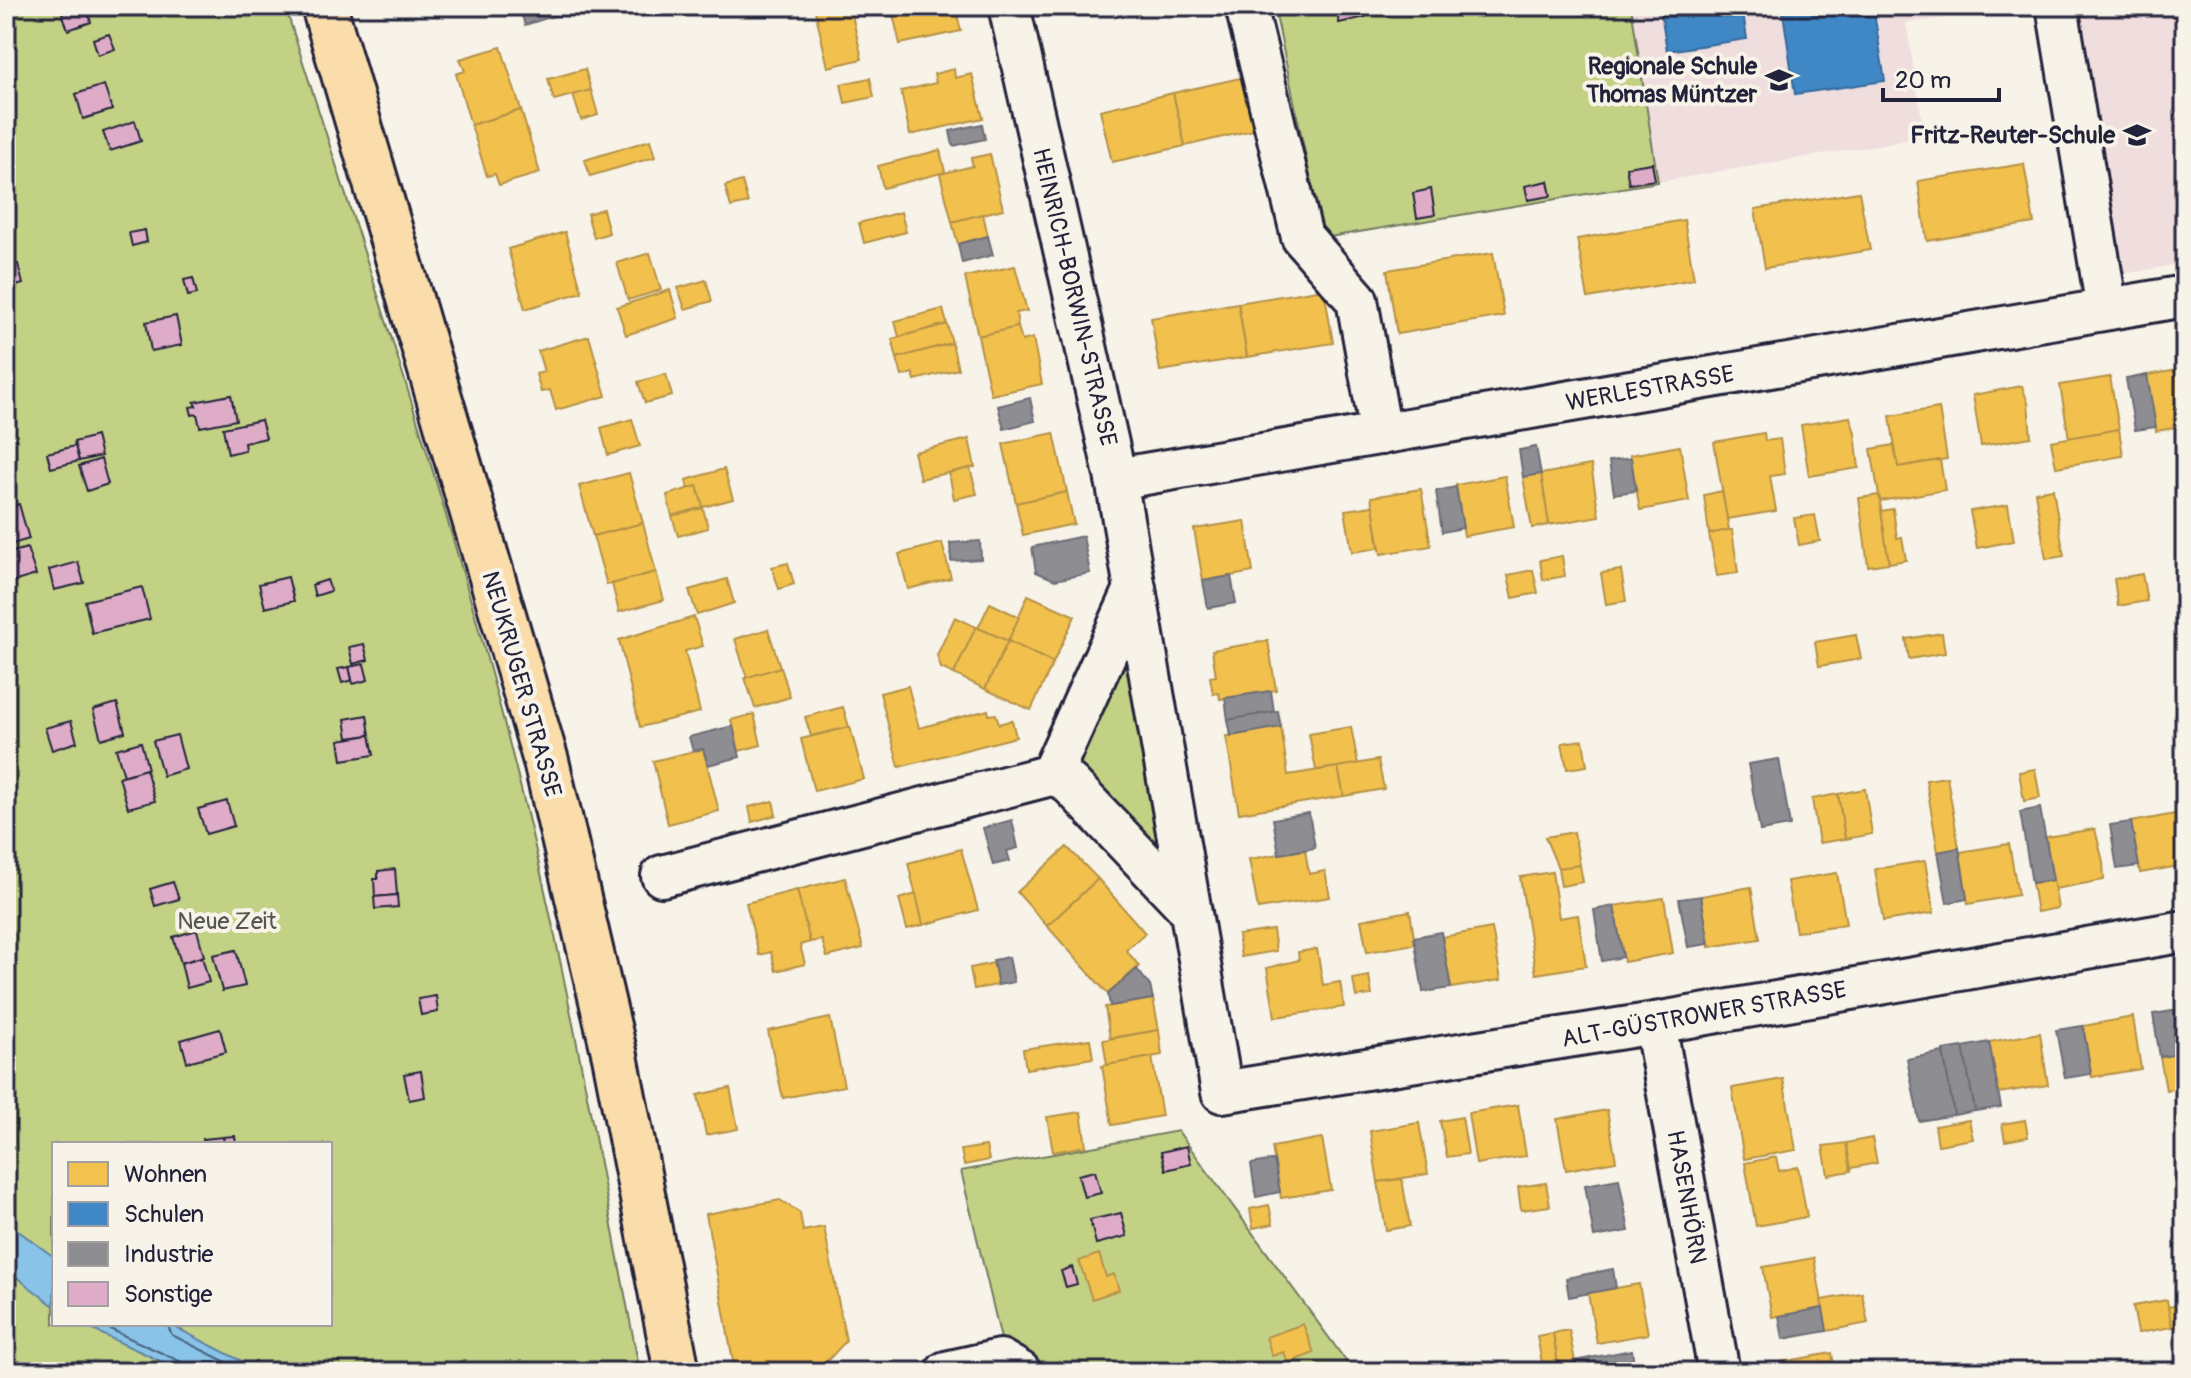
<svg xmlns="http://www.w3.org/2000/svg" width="2191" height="1378" font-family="Pangolin,sans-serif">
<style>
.built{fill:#f0dede}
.green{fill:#c3d185;stroke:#727a60;stroke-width:2;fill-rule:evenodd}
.water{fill:#89c4e8;stroke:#6083a3;stroke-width:2}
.homes{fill:#f2c14e;stroke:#b49148;stroke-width:2}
.schools{fill:#3f88c5;stroke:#36699c;stroke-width:2}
.industry{fill:#8d8d92;stroke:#6d6d78;stroke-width:2}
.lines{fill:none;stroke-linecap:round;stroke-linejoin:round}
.shore{stroke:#4b6380;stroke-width:2}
.building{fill:#dfacc8;stroke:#22223b;stroke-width:2}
.minor-casing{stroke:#22223b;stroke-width:46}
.major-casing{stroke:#22223b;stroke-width:50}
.minor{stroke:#f7f3e8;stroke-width:40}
.major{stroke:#faddab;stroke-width:44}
.labels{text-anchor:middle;stroke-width:8;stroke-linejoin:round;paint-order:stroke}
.poi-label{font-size:24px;font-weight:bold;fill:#22223b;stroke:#f7f3e8;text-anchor:end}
.street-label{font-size:24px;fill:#22223b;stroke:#f7f3e8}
.park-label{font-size:24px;fill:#525751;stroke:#f7f3e8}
</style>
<rect width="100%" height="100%" fill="#f7f3e8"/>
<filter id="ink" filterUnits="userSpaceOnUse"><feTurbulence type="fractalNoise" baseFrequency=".0125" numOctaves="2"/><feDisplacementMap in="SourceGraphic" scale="16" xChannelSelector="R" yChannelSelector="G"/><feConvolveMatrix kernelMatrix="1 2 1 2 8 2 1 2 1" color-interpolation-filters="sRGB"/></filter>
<g filter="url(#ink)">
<g class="built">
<polygon points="1631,6 2029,6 2029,7 1906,23 1925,137 1658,182"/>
<polygon points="2069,6 2185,6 2185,263 2113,276"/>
</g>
<g class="green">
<path d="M 6,6 L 285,6 C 367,263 454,519 519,781 C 568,976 601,1175 640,1372 L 6,1372 ZM 54,1144 L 330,1144 L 330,1324 L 54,1324 Z"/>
<polygon points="1274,6 1631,6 1658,182 1323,238"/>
<polygon points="1124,658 1129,663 1159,841 1156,847 1083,770 1080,757"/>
<polygon points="1178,1131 1354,1372 1037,1372 1002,1343 961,1171"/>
</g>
<g class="water">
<polygon points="6,1222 54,1257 54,1306 6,1269"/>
<polygon points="80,1324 169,1324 263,1372 184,1372"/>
</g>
<g class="homes">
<polygon points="814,6 850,6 862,59 828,67"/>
<polygon points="891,6 955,6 961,31 900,44"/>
<polygon points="501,47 521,110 471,125 456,74 465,71 460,59"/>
<polygon points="585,69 591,90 554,100 548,79"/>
<polygon points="954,69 955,78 972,74 983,118 910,135 901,91 936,83 934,74"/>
<polygon points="1245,77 1257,129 1185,146 1173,93"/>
<polygon points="870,78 874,97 845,103 841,84"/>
<polygon points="591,90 598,115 581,120 573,95"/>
<polygon points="1173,93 1185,146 1112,162 1100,110"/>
<polygon points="521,110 540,173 499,185 495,174 487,176 471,125"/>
<polygon points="650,140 655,157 590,176 585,160"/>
<polygon points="940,150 945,172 883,188 878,166"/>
<polygon points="990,154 1003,209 952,222 940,174 973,166 971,158"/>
<polygon points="2024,164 2034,223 1927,241 1918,181"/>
<polygon points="742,181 748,203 731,207 725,186"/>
<polygon points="1859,192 1870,250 1765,268 1755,209"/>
<polygon points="603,209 609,233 594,238 587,214"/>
<polygon points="901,212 906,232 864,243 859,223"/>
<polygon points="983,214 988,236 958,244 952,222"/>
<polygon points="1684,220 1694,279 1588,298 1577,239"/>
<polygon points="565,232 582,292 525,309 508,249"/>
<polygon points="650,253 661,290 628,300 617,263"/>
<polygon points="1493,253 1504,316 1397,334 1387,270"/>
<polygon points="1015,266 1027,311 1016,313 1018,327 978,336 965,277"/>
<polygon points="706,280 712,301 685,309 678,288"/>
<polygon points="1324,289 1333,343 1247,357 1238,303"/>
<polygon points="670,290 678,318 626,335 617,307"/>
<polygon points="1238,303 1247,357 1160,371 1151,318"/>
<polygon points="943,309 947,324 899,337 895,321"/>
<polygon points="947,324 952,343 897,358 892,339"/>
<polygon points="1018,327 1022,341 1033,338 1042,384 991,395 978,336"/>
<polygon points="589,336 606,396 556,410 550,390 541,392 536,374 544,372 538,351"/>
<polygon points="952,343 958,369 915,380 913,373 902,376 897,358"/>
<polygon points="2185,369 2185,426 2156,431 2147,375"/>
<polygon points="666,374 672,396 645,403 638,382"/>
<polygon points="2110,377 2119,429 2069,438 2060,385"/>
<polygon points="2022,386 2028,403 2031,437 1981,446 1973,395"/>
<polygon points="1939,408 1947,459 1898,467 1890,416"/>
<polygon points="1850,417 1855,433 1859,468 1809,476 1801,425"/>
<polygon points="632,419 640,446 608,455 601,428"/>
<polygon points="2119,429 2123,456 2056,467 2051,441"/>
<polygon points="1054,433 1067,492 1016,503 1003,444"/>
<polygon points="1764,433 1765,441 1780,439 1785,474 1770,476 1776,511 1727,519 1714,442"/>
<polygon points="969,439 975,467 920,479 914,452"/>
<polygon points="1894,445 1898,467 1940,460 1945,490 1880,501 1871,449"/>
<polygon points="1680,446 1689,501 1640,510 1630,455"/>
<polygon points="1591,465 1599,516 1549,525 1541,474"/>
<polygon points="970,468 977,494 954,499 949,473"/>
<polygon points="724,469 733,499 703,507 697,486 688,489 686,480"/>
<polygon points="629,473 643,523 593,536 579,486"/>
<polygon points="1541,474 1549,525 1532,528 1523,477"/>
<polygon points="1505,476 1514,527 1464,536 1456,485"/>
<polygon points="697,486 703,507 672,516 667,495"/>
<polygon points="1421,489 1431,546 1381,554 1371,497"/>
<polygon points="2053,489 2064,556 2046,559 2035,492"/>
<polygon points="1722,491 1729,530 1709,534 1704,495"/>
<polygon points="1067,492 1074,524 1023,535 1016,503"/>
<polygon points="1879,495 1889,563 1868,566 1859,498"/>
<polygon points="2008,505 2014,541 1977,548 1970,511"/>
<polygon points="1373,506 1379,548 1352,552 1345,510"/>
<polygon points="703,508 708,528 678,536 672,516"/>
<polygon points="1893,509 1897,538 1902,537 1906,560 1889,563 1881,511"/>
<polygon points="1815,515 1820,541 1799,545 1794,518"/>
<polygon points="1245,521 1253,572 1203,581 1194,529"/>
<polygon points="643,523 656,572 607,585 593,536"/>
<polygon points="1729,530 1732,530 1738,573 1717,576 1709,534"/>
<polygon points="942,543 951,578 908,589 899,554"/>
<polygon points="1562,556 1565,576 1543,580 1540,560"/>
<polygon points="788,563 794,584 779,589 772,567"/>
<polygon points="1533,570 1538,593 1513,598 1508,575"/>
<polygon points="1621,570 1626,601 1606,604 1601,573"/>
<polygon points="656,572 664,600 619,612 612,584"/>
<polygon points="2142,574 2147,601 2118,606 2114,579"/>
<polygon points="727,579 734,603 697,615 689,590"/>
<polygon points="1028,595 1075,616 1053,663 1008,641"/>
<polygon points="990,603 1019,617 1008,641 978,628"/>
<polygon points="694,617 703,646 685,651 700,712 640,727 619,640"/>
<polygon points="955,617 976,627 954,674 941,668 937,655"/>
<polygon points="976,627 1008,641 985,689 954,674"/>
<polygon points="768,629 780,667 747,678 735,639"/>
<polygon points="1942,633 1945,653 1909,659 1906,639"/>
<polygon points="1856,635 1861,659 1819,666 1815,642"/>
<polygon points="1008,641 1053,663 1031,710 985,689"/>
<polygon points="1268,641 1276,690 1220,699 1219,693 1213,694 1210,677 1216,676 1212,650"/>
<polygon points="781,667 790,697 755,708 745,678"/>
<polygon points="908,686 919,728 988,710 989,715 996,714 999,724 1012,720 1016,737 899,767 880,693"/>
<polygon points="843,707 849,727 811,736 805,717"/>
<polygon points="754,714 761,745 739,751 731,720"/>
<polygon points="850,727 864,779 814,791 801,739"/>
<polygon points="1281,727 1288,775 1338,767 1344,796 1239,813 1226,736"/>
<polygon points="1351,727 1358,764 1316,770 1309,734"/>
<polygon points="1583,740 1587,766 1567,769 1562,743"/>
<polygon points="703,749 719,811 668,824 653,761"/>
<polygon points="1378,760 1384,789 1344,796 1338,767"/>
<polygon points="2035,769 2040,798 2024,801 2019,772"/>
<polygon points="1947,777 1959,848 1938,852 1926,780"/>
<polygon points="1865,789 1872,834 1845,839 1838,794"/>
<polygon points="1838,794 1845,839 1819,843 1812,799"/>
<polygon points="773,801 776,815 752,822 749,807"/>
<polygon points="2181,813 2185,832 2185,865 2140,873 2131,822"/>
<polygon points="2095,829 2103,862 2104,880 2054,889 2046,837"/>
<polygon points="1574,832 1580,865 1558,868 1545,837"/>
<polygon points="2009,844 2018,895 1968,904 1960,852"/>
<polygon points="1067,847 1098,879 1047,926 1017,892"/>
<polygon points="961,849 978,910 923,925 908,863"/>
<polygon points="1305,850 1309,874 1325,871 1330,897 1258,909 1249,859"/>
<polygon points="1925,861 1934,913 1883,921 1875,869"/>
<polygon points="1580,865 1583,882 1561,886 1558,868"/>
<polygon points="1552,872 1559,918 1578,915 1586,966 1536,974 1520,877"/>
<polygon points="1837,873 1846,924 1796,932 1787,881"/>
<polygon points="845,878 863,948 827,957 822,940 810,942 797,890"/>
<polygon points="1098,879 1145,933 1126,950 1139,966 1108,994 1047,926"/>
<polygon points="2053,880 2058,908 2037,912 2032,883"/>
<polygon points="1751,887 1760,939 1709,947 1701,896"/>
<polygon points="797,890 810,942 800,945 805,964 776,971 771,952 759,955 746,903"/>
<polygon points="916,894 923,925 907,929 899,899"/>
<polygon points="1664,898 1673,953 1624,962 1614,906"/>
<polygon points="1410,911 1415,944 1367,952 1361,920"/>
<polygon points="1492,928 1501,980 1451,988 1442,937"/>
<polygon points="1273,930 1276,951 1241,957 1238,935"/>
<polygon points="1317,949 1323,985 1340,982 1344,1007 1275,1017 1267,968 1299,960 1298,952"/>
<polygon points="994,963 998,985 974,989 970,968"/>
<polygon points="1369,976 1372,995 1356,997 1353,979"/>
<polygon points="1153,999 1159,1030 1110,1038 1105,1007"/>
<polygon points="2185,1005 2185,1046 2178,1007"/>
<polygon points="2133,1017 2141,1069 2092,1077 2083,1026"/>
<polygon points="830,1018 844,1086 783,1098 768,1031"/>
<polygon points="1159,1030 1162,1055 1107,1065 1103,1040"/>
<polygon points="2040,1033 2048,1085 1999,1093 1989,1042"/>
<polygon points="1090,1039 1093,1058 1026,1069 1023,1049"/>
<polygon points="2185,1053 2185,1087 2166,1090 2160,1057"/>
<polygon points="1152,1057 1162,1116 1112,1125 1102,1066"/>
<polygon points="1783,1079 1796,1150 1744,1159 1732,1088"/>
<polygon points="730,1088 738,1129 706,1135 698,1095"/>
<polygon points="1518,1105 1526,1156 1476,1164 1468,1113"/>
<polygon points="1607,1110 1616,1161 1566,1170 1557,1119"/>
<polygon points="1081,1112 1086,1146 1053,1152 1047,1117"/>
<polygon points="1462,1117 1468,1154 1447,1157 1440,1121"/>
<polygon points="1969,1120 1973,1139 1938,1145 1935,1126"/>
<polygon points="2025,1120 2028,1137 2005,1141 2002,1124"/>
<polygon points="1419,1123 1428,1174 1378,1182 1370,1131"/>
<polygon points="1322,1138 1331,1190 1281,1198 1272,1147"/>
<polygon points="1872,1138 1877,1163 1851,1168 1846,1143"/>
<polygon points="1846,1143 1851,1171 1828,1175 1823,1146"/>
<polygon points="986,1146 989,1160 964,1165 961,1150"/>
<polygon points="1776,1157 1779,1171 1798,1167 1807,1217 1756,1226 1745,1163"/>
<polygon points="1402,1179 1410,1226 1386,1230 1378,1182"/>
<polygon points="1546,1183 1550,1206 1521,1210 1518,1187"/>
<polygon points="780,1200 800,1213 803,1231 824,1227 846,1341 817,1372 735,1372 706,1214"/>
<polygon points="1269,1205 1273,1224 1253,1228 1250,1209"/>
<polygon points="1099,1254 1106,1277 1114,1274 1119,1290 1092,1299 1079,1261"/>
<polygon points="1814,1258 1823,1308 1772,1317 1763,1267"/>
<polygon points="1639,1284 1648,1334 1597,1343 1588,1293"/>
<polygon points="1862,1293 1868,1323 1827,1331 1821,1300"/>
<polygon points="2167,1300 2172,1327 2138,1333 2133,1306"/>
<polygon points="2185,1304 2185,1325 2172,1327 2168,1307"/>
<polygon points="1303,1324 1314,1353 1288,1363 1284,1352 1272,1356 1266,1337"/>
<polygon points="1569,1330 1575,1362 1558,1365 1553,1333"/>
<polygon points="1553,1333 1558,1365 1543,1368 1537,1336"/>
<polygon points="1832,1353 1835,1372 1783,1372 1781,1362"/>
<polygon points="1575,1362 1577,1372 1559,1372 1558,1365"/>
<polygon points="1558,1365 1559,1372 1531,1372 1530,1370"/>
<polygon points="2185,1366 2185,1372 2153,1372"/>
</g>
<g class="schools">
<polygon points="1660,6 1742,6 1747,39 1667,51"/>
<polygon points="1782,6 1873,6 1885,81 1795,94"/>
</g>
<g class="industry">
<polygon points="519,6 571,6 572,10 525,25"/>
<polygon points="982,124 985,139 953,146 950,131"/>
<polygon points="988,236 993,255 962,263 958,244"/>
<polygon points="2147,375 2156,427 2135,430 2126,379"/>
<polygon points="1030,398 1035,421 1004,429 998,406"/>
<polygon points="1536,447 1541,474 1523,477 1519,450"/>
<polygon points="1631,458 1636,491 1614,494 1609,461"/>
<polygon points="1456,487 1463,528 1442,532 1436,491"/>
<polygon points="1083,536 1090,573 1055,580 1036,572 1032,547"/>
<polygon points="980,541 981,559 951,561 950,543"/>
<polygon points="1231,576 1236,603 1208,608 1203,581"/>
<polygon points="1271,691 1274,712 1228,720 1225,698"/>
<polygon points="1278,711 1281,727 1231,736 1228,720"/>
<polygon points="733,726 740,757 708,765 703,749 693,751 689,737"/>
<polygon points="1779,759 1790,826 1760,831 1748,764"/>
<polygon points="2040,808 2053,880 2032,883 2020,812"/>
<polygon points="1309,813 1315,848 1279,854 1273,819"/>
<polygon points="1012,820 1018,848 1007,851 1010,861 993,865 983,828"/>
<polygon points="2131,822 2139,866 2117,869 2110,825"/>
<polygon points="1959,848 1967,899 1947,903 1938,852"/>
<polygon points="1701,896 1709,944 1688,947 1679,899"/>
<polygon points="1614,906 1623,957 1602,961 1594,910"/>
<polygon points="1441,932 1451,988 1423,992 1414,937"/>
<polygon points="1009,957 1014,982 998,985 993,960"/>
<polygon points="1137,969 1150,986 1153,999 1110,1006 1108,994"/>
<polygon points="2179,1010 2185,1053 2160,1057 2153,1014"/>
<polygon points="2083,1026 2091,1074 2065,1078 2056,1030"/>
<polygon points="1989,1042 2001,1107 1975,1111 1963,1047"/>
<polygon points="1963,1047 1975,1111 1954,1115 1943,1050"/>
<polygon points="1943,1052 1954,1115 1919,1121 1907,1059"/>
<polygon points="1274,1160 1280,1192 1256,1197 1251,1164"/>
<polygon points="1619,1179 1629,1231 1594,1237 1585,1185"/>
<polygon points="1613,1269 1616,1288 1569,1297 1566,1278"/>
<polygon points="1823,1308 1827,1331 1783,1339 1779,1316"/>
<polygon points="1632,1350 1635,1370 1577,1372 1574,1361"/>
</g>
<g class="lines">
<g class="shore">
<polyline points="99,1324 179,1361 184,1366 185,1372"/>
<polyline points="167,1324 172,1335 246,1372"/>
</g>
</g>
<g class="building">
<polygon points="86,6 91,22 68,30 62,13"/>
<polygon points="1335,6 1362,6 1365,17 1339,23"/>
<polygon points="109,34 115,49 98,55 93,39"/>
<polygon points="104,85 112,110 83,119 76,94"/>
<polygon points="135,121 141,141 110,151 103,132"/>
<polygon points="1652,163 1655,180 1629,184 1626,167"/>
<polygon points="1548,181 1551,196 1528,200 1525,186"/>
<polygon points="1431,189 1435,215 1417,218 1413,193"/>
<polygon points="145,230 147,242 132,246 129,233"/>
<polygon points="18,264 23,284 6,289 6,267"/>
<polygon points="193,278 197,294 188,296 184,280"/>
<polygon points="176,316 182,345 151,351 146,322"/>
<polygon points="231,395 236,420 200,427 197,414 192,415 190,407 196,406 194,402"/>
<polygon points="261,420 266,438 244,443 245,450 228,454 223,428"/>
<polygon points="96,436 101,456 79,461 74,442"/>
<polygon points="75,446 79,461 51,468 47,453"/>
<polygon points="6,453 12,474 6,476"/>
<polygon points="101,459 108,484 87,491 79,466"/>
<polygon points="19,504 29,539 6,546 6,508"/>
<polygon points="27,548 36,575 6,584 6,554"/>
<polygon points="78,562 84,583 54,590 49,570"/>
<polygon points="288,577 294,601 265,608 259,584"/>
<polygon points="327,580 331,591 315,596 312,585"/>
<polygon points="142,587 150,619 92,633 85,601"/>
<polygon points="364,644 368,660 353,664 349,647"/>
<polygon points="364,664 368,680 353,684 349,667"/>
<polygon points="349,667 352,680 342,683 338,669"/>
<polygon points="117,703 125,732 101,739 93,710"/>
<polygon points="367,715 370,735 348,738 345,719"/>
<polygon points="71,721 77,742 52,750 45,728"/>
<polygon points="177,735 186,769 163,776 153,741"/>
<polygon points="370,735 374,755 342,760 339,740"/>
<polygon points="141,742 148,769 124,776 116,749"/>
<polygon points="146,769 155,801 128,808 119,777"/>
<polygon points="227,801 234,826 206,834 198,809"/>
<polygon points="395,869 397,895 375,897 374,879 378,879 378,871"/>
<polygon points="173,882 179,899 155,906 150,889"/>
<polygon points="397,895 398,907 375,909 374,897"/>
<polygon points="197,930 204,956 181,963 173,937"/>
<polygon points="236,950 245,986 222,991 213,955"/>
<polygon points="202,957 209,982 187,988 181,963"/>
<polygon points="436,996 438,1012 421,1015 418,999"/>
<polygon points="220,1029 226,1052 187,1062 181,1040"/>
<polygon points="421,1071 425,1097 409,1100 404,1074"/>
<polygon points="235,1136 236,1144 224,1144 223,1137"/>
<polygon points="223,1137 224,1144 204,1144 203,1139"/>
<polygon points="1187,1146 1191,1164 1166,1170 1161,1152"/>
<polygon points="1095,1171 1101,1193 1084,1197 1078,1175"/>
<polygon points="1121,1213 1127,1236 1096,1244 1090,1220"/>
<polygon points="1072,1267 1077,1284 1066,1287 1061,1271"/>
</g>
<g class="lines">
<g class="minor-casing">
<g id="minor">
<polyline points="1009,6 1116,479 1222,1092 1655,1023 2185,931"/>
<polyline points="1246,6 1302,237 1357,300 1381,434"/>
<polyline points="2057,6 2107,309"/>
<polyline points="1116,479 2185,296"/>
<polyline points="1051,775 1135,589"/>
<polyline points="662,876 1051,775 1063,778 1072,786 1190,910"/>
<polyline points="1655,1023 1719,1372"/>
<polyline points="946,1372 1000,1360 1020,1372"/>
</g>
</g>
<g class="major-casing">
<polyline id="major" points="324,6 546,761 615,1056 677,1372"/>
</g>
<use href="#minor" class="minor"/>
<use href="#major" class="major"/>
</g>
</g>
<defs>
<g id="school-bare" transform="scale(2.16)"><path d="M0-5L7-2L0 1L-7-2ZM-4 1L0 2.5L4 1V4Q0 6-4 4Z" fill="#22223b" stroke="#f7f3e8" stroke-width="2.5" paint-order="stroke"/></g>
</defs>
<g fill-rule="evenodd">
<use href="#school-bare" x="1779" y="80"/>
<use href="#school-bare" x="2137" y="135"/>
</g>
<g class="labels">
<g class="poi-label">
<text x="1757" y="74">Regionale Schule<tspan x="1757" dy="28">Thomas Müntzer</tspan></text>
<text x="2115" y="143">Fritz-Reuter-Schule</text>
</g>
<g class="street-label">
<text transform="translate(1075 297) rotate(77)" y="8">HEINRICH-BORWIN-STRASSE</text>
<text transform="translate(1650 388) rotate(-10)" y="8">WERLESTRASSE</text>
<text transform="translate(522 684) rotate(74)" y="8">NEUKRUGER STRASSE</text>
<text transform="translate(1704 1014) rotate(-10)" y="8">ALT-GÜSTROWER STRASSE</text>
<text transform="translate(1687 1197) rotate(80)" y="8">HASENHÖRN</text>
</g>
<g class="park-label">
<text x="227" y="929">Neue Zeit</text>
</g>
</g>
<rect width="2191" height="1378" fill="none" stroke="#f7f3e8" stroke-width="32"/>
<rect x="16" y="16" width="2159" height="1346" fill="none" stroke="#22223b" stroke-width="3" filter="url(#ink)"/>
<rect x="52" y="1142" width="280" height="184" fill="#f7f3e8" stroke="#a29fa3" stroke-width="2"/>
<rect x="68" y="1162" width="40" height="24" fill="#f2c14e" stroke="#a29fa3" stroke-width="2"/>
<text x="124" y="1182" font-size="24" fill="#22223b">Wohnen</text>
<rect x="68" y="1202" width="40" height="24" fill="#3f88c5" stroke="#a29fa3" stroke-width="2"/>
<text x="124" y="1222" font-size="24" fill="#22223b">Schulen</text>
<rect x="68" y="1242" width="40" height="24" fill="#8d8d92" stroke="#a29fa3" stroke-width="2"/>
<text x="124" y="1262" font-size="24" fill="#22223b">Industrie</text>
<rect x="68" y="1282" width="40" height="24" fill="#dfacc8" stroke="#a29fa3" stroke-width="2"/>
<text x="124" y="1302" font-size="24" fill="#22223b">Sonstige</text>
<path d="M1883 88v12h116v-12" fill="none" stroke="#22223b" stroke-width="4"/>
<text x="1895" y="88" font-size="24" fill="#22223b" stroke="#f7f3e8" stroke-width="6" paint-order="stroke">20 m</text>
</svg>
